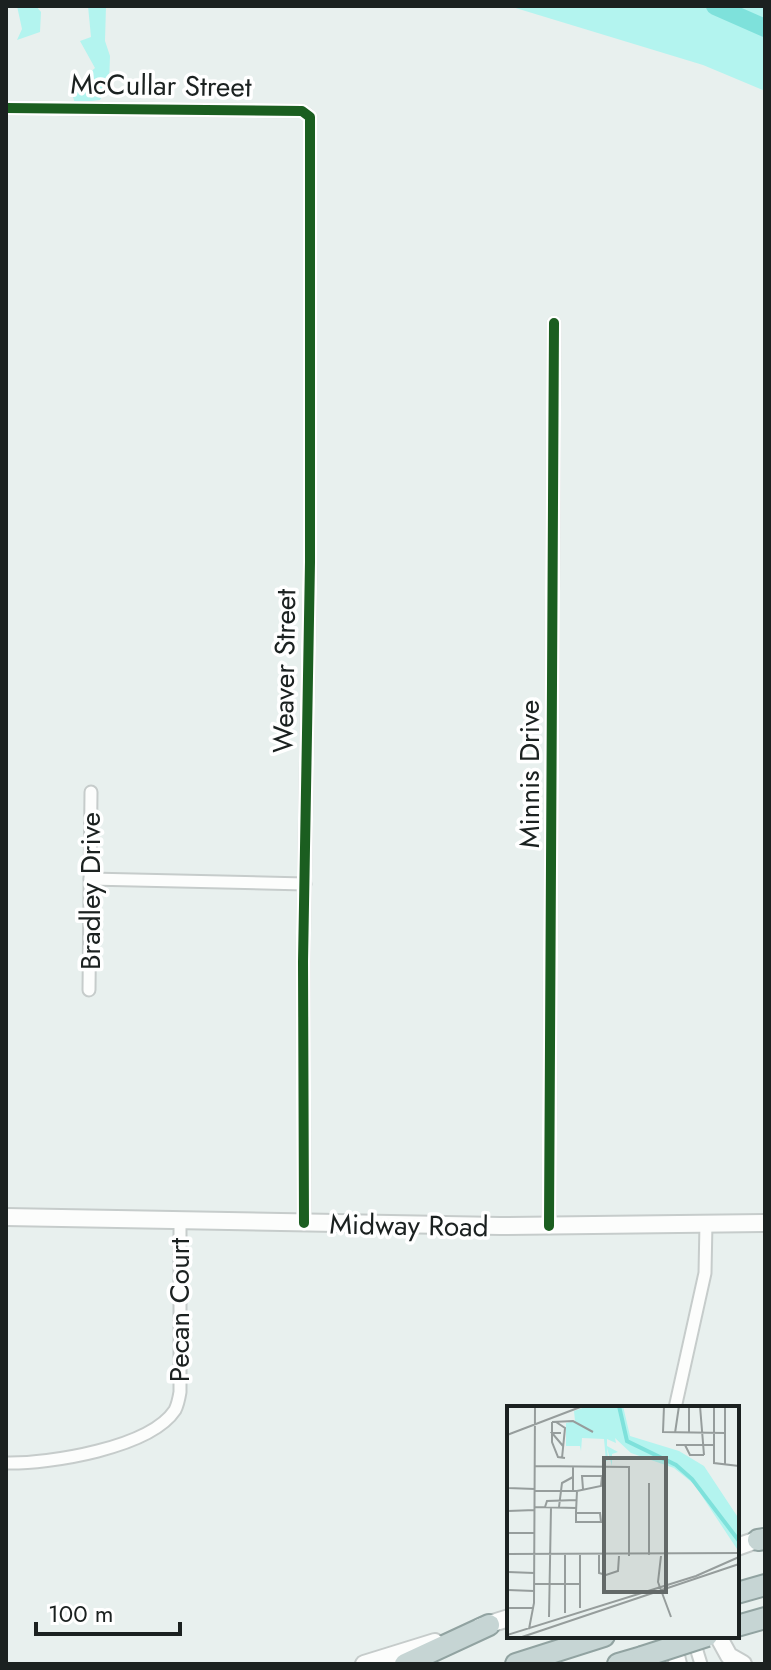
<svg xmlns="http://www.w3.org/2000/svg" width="771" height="1670" font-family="Jost,sans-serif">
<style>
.green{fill:#b3f4ef}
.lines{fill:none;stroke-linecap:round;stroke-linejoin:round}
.river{stroke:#7ee1db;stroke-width:18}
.street-casing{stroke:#c6cccb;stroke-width:15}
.secondary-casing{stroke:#c6cccb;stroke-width:20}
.highway-casing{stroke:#91a3a1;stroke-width:24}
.street{stroke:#fcfdfc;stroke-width:11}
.secondary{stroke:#fcfdfc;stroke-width:16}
.highway{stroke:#c6d5d4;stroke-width:20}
.highway-bridge-casing{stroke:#91a3a1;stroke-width:24;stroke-linecap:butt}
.highway-bridge{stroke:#c6d5d4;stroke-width:20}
.cycleway-casing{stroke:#fff;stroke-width:15}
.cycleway{stroke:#1b5e20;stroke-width:10}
.labels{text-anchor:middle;stroke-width:7;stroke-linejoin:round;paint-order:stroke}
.street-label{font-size:28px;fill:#1b2120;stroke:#fff}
.inset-river{fill:none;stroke:#7ee1db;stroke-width:4}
.inset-road{fill:none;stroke:#969d9c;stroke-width:2}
.view{fill:#636968;fill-opacity:0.15;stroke:#636968;stroke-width:4}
.inset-edge{fill:none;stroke:#1b2120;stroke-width:4}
</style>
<rect width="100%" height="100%" fill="#e8f0ee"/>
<g class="green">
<polygon points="17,6 36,6 41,12 40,32 17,40 22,29"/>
<polygon points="88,6 106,6 105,41 110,56 109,84 100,100 75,103 69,85 74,87 95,68 80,41 91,37"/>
<polygon points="509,6 765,6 765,91 703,65"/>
</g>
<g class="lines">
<polyline class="river" points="715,6 765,28"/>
<g class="street-casing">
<g id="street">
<polyline points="6,108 302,111 310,117 310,562 303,962 304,1223"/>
<polyline points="90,879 305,884"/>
<polyline points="89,990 91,792"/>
<polyline points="549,1226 554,323"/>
<polyline points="675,1408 705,1273 706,1223"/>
<path d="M 6,1463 C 49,1464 150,1448 175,1410 C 178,1404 179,1398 180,1392 L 180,1219"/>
<polyline points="693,1638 701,1664"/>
</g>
</g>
<g class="secondary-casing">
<g id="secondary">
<polyline points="6,1217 500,1226 765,1223"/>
<polyline points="737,1547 765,1537"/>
<polyline points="480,1627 509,1618"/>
<polyline points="671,1636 678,1664"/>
<polyline points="718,1636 729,1656 743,1664"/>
<polyline points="364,1664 435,1642"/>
</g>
</g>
<g class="highway-casing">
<g id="highway">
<polyline points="758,1540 765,1539"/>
<polyline points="737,1593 765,1585"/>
<polyline points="737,1626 765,1618"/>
<polyline points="405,1664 489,1625"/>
<polyline points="516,1664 604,1636"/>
<polyline points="618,1664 642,1657"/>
</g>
</g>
<use href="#street" class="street"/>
<use href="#secondary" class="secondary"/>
<use href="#highway" class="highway"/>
<g class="highway-bridge-casing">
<polyline id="highway-bridge" points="642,1657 707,1636"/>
</g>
<use href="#highway-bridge" class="highway-bridge"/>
<g class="cycleway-casing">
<g id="cycleway">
<polyline points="6,108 302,111 310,117 310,562 303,962 304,1223"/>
<polyline points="549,1226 554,323"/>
</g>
</g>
<use href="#cycleway" class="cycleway"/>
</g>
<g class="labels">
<g class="street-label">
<text transform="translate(161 85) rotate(1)" y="10">McCullar Street</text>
<text transform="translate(284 671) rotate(-89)" y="10">Weaver Street</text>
<text transform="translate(529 774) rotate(-90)" y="10">Minnis Drive</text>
<text transform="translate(90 891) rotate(-90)" y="10">Bradley Drive</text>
<text transform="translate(409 1225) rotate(1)" y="10">Midway Road</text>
<text transform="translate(179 1310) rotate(-90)" y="10">Pecan Court</text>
</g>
</g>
<g transform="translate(507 1406)">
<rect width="232" height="232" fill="#e8f0ee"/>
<path d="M 81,0 L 116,0 L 123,30 L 172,45 L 197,60 L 232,113 L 232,146 L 187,78 L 167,62 L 124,47 L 108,32 L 109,37 L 100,33 L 100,40 L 111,46 L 105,48 L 105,60 L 100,42 L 101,54 L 99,55 L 97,33 L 75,32 L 74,45 L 73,40 L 59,40 L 59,17 L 68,15 L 67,5 Z" fill="#b3f4ef"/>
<path class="inset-river" d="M 112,0 L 120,35 L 169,59 L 185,73 L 232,135"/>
<path class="inset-road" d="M 157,0 L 156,26 L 218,27M 193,0 L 197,49M 207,0 L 207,57 L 232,60M 218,0 L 218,58M 45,16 L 66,15 L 86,26M 45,16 L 45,36 L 51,51 L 58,52M 49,16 L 58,22 L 55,52M 54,27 L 45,27 L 56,40M 168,27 L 172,0M 182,27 L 182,0M 0,29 L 76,0M 169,39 L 207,39M 178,39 L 183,49 L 197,49M 1,55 L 0,82 L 28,83M 28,60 L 122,61 L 122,150M 66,60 L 66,85M 28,85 L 70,85 L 94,80 L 95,70 L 75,70 L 76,83M 28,101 L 69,102M 38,101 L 40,95 L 70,94M 52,101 L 55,77 L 66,71M 0,105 L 28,104M 69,107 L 93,107 L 94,116 L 69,116 L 69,106 L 70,85M 0,127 L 28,127M 0,148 L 232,147M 92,149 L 92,167 L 99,169 L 111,165 L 112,150M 142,149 L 142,77M 154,150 L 151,176 L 164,211M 0,166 L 27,167M 27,178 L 73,178M 0,184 L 27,185M 0,202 L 27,202M 73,202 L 73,149M 58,207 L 58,149M 42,211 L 44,101M 22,223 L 27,197 L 28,0M 0,229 L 189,170 L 232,151M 12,232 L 232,158"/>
<path class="view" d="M 97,52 L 159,52 L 159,186 L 97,186 Z"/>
<rect width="232" height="232" class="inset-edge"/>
</g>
<rect width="771" height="1670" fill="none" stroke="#1b2120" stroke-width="16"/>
<path d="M36 1622v12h144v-12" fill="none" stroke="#1b2120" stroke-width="4"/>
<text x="48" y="1622" font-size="24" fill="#1b2120" stroke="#ffffff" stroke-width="6" paint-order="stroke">100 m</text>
</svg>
